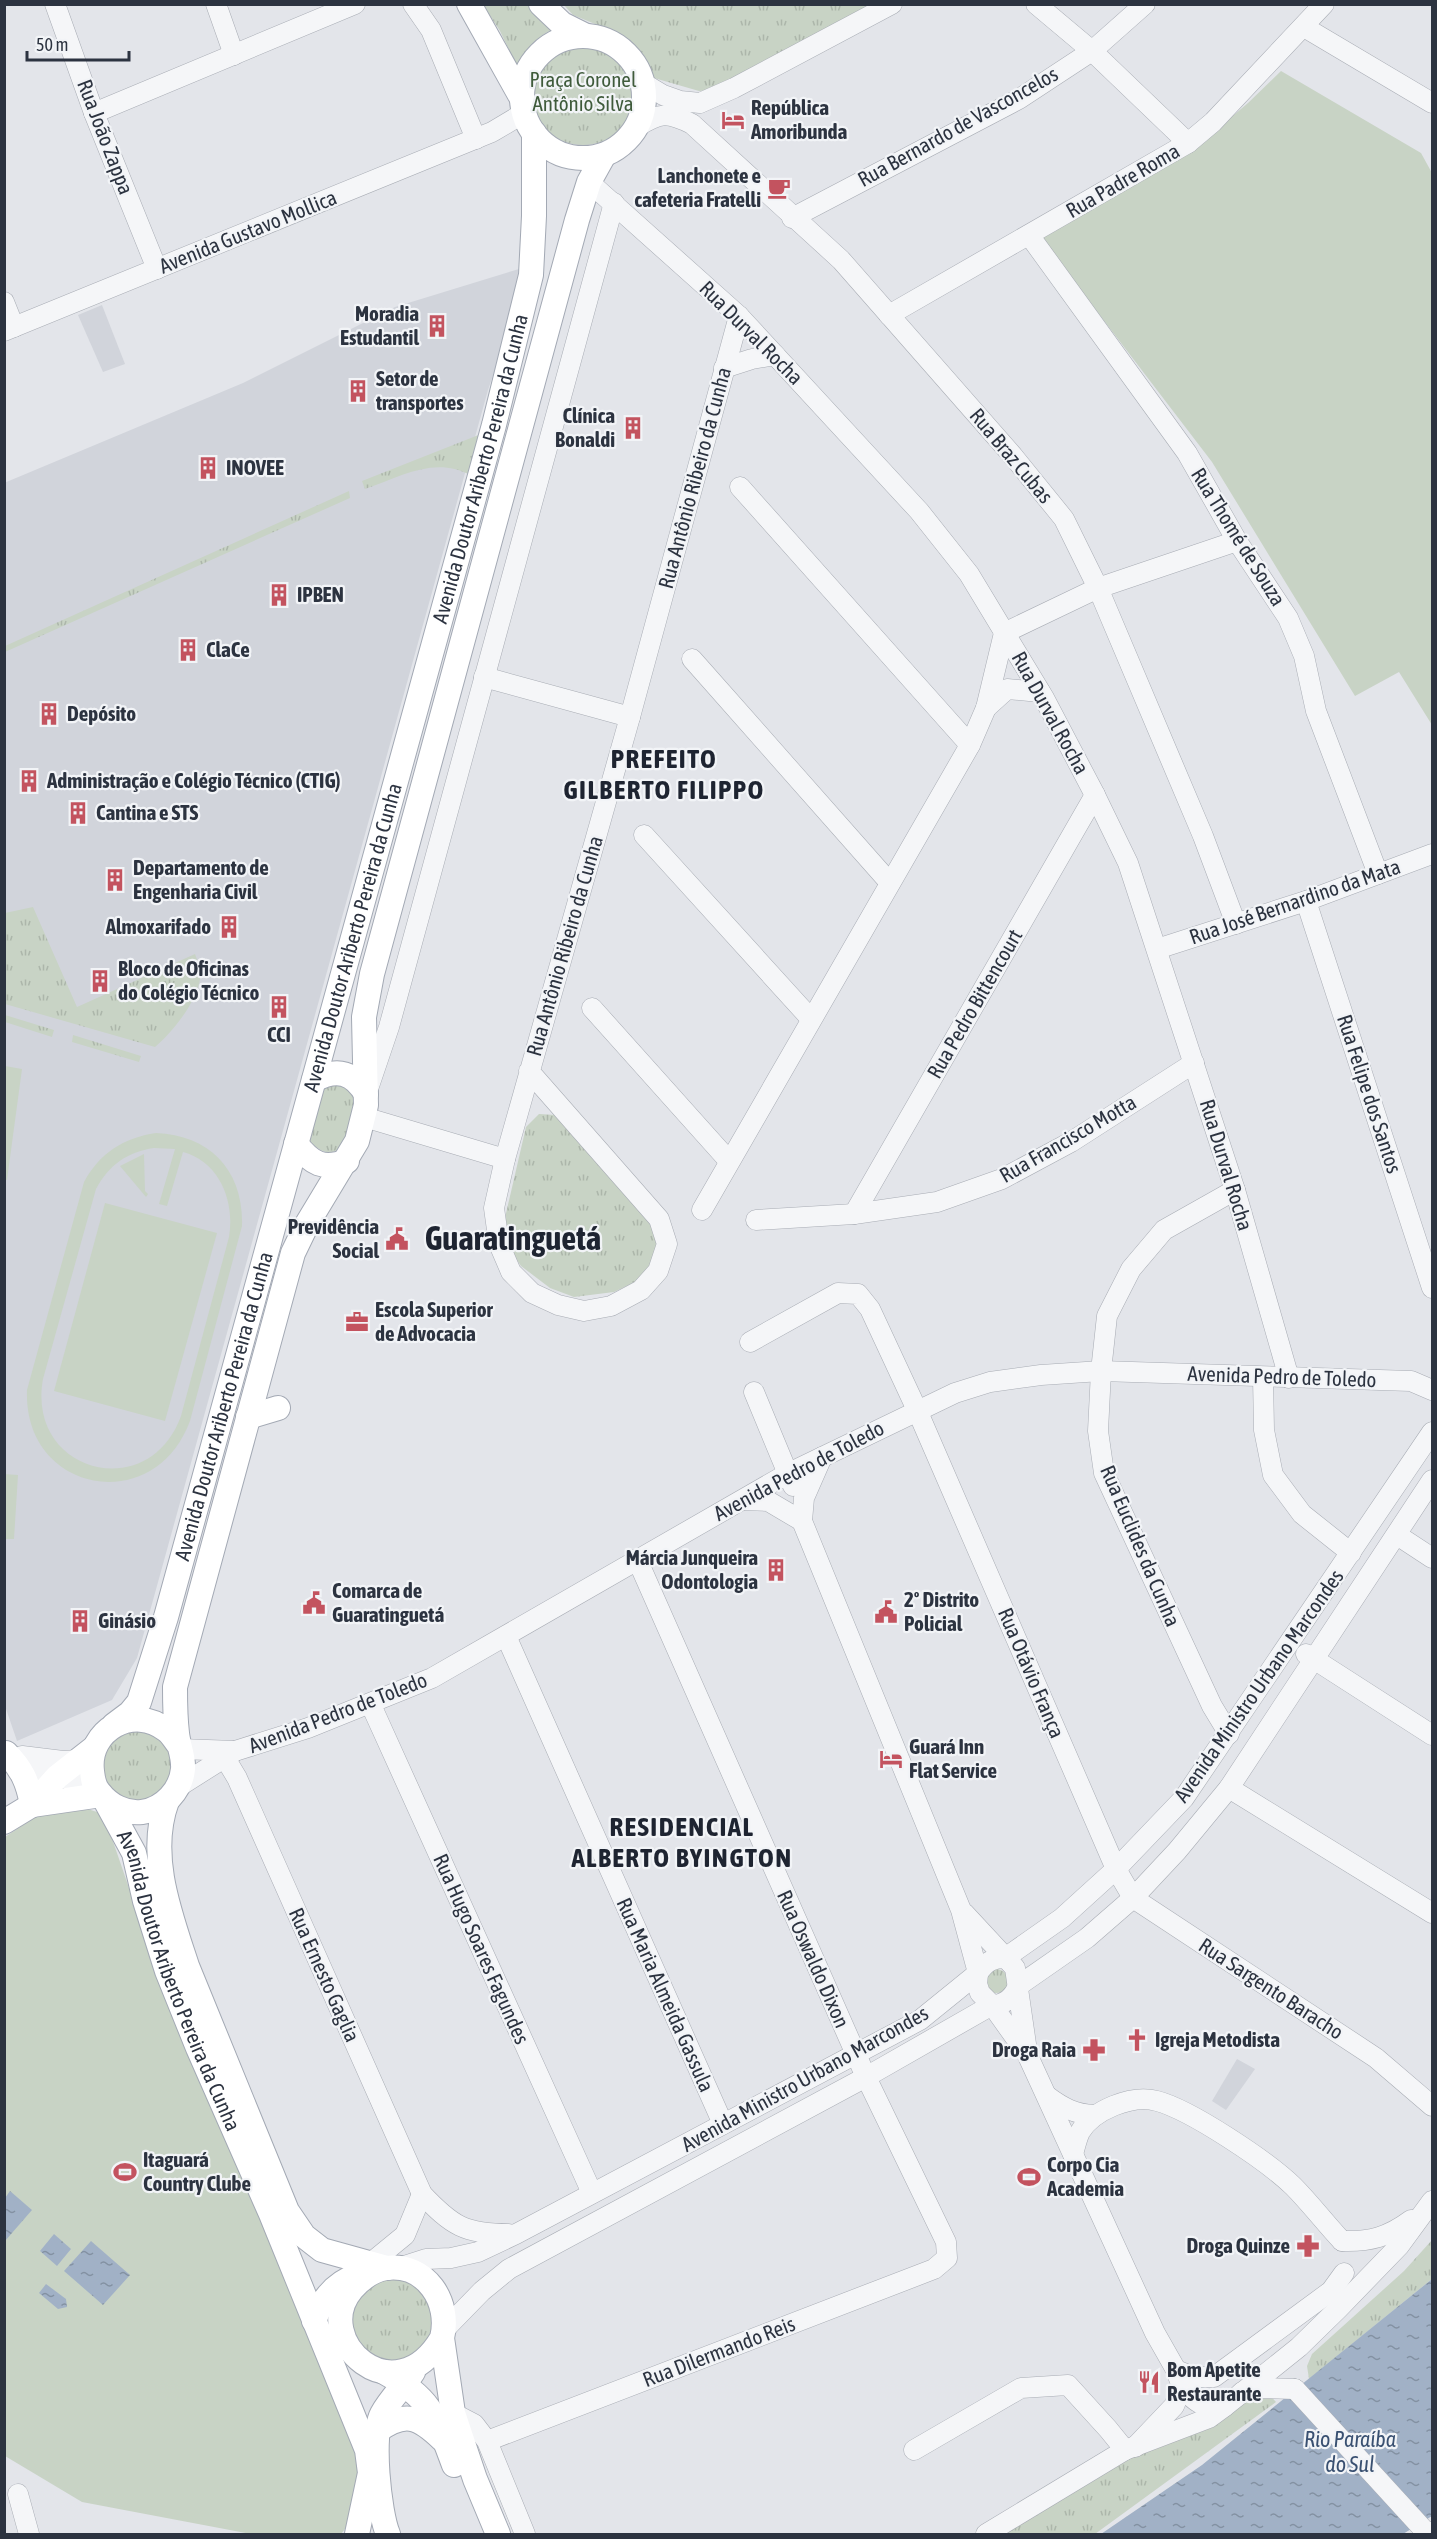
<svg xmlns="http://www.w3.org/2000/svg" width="1437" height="2539" font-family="'Asap Condensed',sans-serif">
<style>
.built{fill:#d1d4db}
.grass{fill:url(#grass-tufts)}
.pitch{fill:#c8d3c5;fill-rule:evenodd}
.water{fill:url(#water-ripples)}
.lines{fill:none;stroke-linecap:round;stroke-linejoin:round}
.minor-casing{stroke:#a8acb4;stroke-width:21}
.major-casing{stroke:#a3a9b4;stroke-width:26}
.minor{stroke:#f5f6f8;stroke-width:20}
.major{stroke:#fff;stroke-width:24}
.labels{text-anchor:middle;stroke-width:4.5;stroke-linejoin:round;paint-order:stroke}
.park-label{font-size:21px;fill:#3f5b3b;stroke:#f2f4f7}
.poi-label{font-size:21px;font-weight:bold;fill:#2c3340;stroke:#f2f4f7;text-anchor:start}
.street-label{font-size:21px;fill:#2c3340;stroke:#f2f4f7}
.water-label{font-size:22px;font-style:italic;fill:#395071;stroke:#f2f4f7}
.district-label{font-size:27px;font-weight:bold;letter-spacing:1.5px;fill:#1e2431;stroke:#f2f4f7}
.town-label{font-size:33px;font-weight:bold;fill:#1e2431;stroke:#f2f4f7}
</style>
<defs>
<pattern id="grass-tufts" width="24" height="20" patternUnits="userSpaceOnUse" patternTransform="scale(1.5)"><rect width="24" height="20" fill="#c8d3c5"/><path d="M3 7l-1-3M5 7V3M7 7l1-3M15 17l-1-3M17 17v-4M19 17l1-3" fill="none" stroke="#acb6aa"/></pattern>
<pattern id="water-ripples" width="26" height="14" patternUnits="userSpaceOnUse" patternTransform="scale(1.5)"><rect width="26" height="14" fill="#a1b1c6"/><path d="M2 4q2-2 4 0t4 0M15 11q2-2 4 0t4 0" fill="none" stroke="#8391a2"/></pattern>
</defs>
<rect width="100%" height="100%" fill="#e3e5ea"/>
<g class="built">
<polygon points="519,269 508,330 488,390 137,1658 112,1700 17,1741 4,1703 4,483 243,383 395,307"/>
<polygon points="102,305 125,364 103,372 78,315"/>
<polygon points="1237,2059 1255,2069 1226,2110 1212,2101"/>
</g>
<g class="grass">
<path d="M 483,5 L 537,5 L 555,28 C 535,38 525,49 518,69 L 500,31 Z"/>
<polygon points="564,5 878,5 721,89 699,91 654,78 622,35 573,15"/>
<circle cx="583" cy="92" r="53"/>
<path d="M 481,434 L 470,475 C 434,456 401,477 365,489 L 362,481 Z"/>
<polygon points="349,491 350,498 5,652 5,646"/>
<path d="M 33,907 L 77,1007 L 195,954 C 197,960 201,967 201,972 C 200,998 174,1031 155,1047 L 5,1004 L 5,913 Z"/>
<polygon points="5,1015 54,1030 52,1037 5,1022"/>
<polygon points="73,1035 141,1056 139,1062 72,1042"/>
<path d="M 334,1078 L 358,1096 C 351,1125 344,1179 305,1137 L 321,1084 Z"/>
<polygon points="539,1114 556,1115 654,1225 661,1242 654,1264 635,1282 614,1292 574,1297 550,1288 521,1266 505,1243 504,1222 526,1127"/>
<circle cx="137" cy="1765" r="36"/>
<circle cx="996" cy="1981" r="12"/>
<polygon points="1432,2240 1432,2279 1309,2379 1307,2366 1312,2354 1404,2271"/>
<polygon points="383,2276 411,2281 431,2301 433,2330 419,2354 391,2365 352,2345 349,2302"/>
<polygon points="1266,2391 1276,2402 1095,2534 1004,2534 1142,2451 1190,2435"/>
</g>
<g class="pitch">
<polygon points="1281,71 1421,153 1432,173 1432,725 1399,672 1355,696 1212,462 1043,241 1044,236 1194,149 1248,103"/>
<polygon points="5,1066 22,1069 7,1180 4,1179"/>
<path d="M 156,1133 C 210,1135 244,1171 242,1226 L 190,1421 C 154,1518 23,1493 27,1390 L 84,1182 C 100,1153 123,1138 156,1133 ZM 154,1148 L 175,1149 L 159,1204 L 167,1206 L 183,1152 C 220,1162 235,1202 229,1237 L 181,1416 C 149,1505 26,1473 43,1379 L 96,1189 C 109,1165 127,1152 154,1148 Z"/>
<polygon points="144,1154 145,1191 148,1194 146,1197 120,1166"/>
<polygon points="105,1203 217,1233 165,1421 54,1391"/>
<polygon points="4,1474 18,1475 14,1539 5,1539"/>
<polygon points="75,1805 97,1812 106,1821 129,1888 363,2459 352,2520 341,2534 251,2534 82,2502 5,2456 5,1837 44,1811"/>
</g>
<g class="water">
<polygon points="10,2191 32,2210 5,2241 5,2198"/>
<polygon points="54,2234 71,2249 57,2266 40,2251"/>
<polygon points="91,2241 130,2275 103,2305 64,2271"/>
<polygon points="1432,2279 1432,2516 1403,2534 1101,2534 1202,2465"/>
<polygon points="46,2284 66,2299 67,2307 58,2309 39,2293"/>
</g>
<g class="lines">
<g class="minor-casing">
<g id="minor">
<polyline points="55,4 94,113 157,269"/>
<polyline points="216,4 234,55"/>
<polyline points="413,4 431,30 476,139"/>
<polyline points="1036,4 1092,51 1188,143"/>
<polyline points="1304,27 1432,103"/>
<polyline points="643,83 663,95 680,101 700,103 734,88 892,4"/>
<polyline points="94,113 355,4"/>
<path d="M 637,127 C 661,112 667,112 692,124 L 841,260 L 1013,456 L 1064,519 L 1098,588 L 1203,836 L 1236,924"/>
<polyline points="589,182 739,316 919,511 969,574 1044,698 1095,795 1128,863 1235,1190 1289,1378"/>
<polyline points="792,218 1019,99 1092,51 1145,4"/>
<polyline points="1029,235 1187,453 1237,541 1288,618 1304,656 1316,711 1378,874"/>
<polyline points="4,302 14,327"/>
<polyline points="889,315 1188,143 1213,122 1324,4"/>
<polyline points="4,331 492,132 524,113"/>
<polyline points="724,368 752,359 775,355"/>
<polyline points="740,487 970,745"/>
<polyline points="692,659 890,883"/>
<polyline points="484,677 630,717"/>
<polyline points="986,708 1007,689 1040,692"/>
<polyline points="644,835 811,1019"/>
<polyline points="1306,901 1432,1288"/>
<polyline points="1157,949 1306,901 1432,854"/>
<polyline points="592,1008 729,1161"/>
<polyline points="529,1071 659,1219 667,1244 658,1271 641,1290 611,1306 584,1311 558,1305 532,1293 511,1272 499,1244 494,1208 505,1159 630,717 739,316"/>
<polyline points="369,1086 389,1027 614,203"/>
<polyline points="364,1117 505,1159"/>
<polyline points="702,1210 970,745 986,708 1004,633 1098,588 1237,541"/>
<polyline points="854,1214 1095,795"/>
<polyline points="756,1220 854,1214 937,1202 1002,1179 1071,1142 1194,1063"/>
<polyline points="750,1342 838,1293 858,1294 870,1309 917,1410 1116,1869 1133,1898 1376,2058 1432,2106"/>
<polyline points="1263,1377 1264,1430 1273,1475 1302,1514 1351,1553"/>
<polyline points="754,1392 793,1486"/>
<polyline points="822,1457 804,1498 802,1521 961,1910 978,1973 977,1984 980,1993 992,2005 1027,2054 1155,2333 1176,2370 1182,2387 1174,2406 1135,2447"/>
<polyline points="743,1500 768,1501 802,1521"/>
<polyline points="1397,1535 1432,1558"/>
<polyline points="506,1636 723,2124"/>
<polyline points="1306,1654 1432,1735"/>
<polyline points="371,1705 592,2193"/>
<polyline points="1229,1734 1212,1706 1104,1473 1098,1431 1101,1371 1107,1316 1131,1269 1164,1230 1235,1190"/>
<polyline points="180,1749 235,1751"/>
<polyline points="10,1755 40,1771 95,1787"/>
<polyline points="22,1756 63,1761 79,1760"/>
<path d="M 225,1758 L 237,1778 L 422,2194 C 452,2226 465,2234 509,2234"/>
<polyline points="178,1787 235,1751 308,1728 432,1678 787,1474 955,1393 990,1382 1041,1375 1101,1371 1411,1381 1432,1390"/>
<polyline points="1229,1788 1432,1913"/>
<polyline points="964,1913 1015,1968 1027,2051"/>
<path d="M 1047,2096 C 1063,2108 1075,2114 1094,2115"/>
<path d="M 1073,2154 C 1075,2147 1077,2138 1080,2132 C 1093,2110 1132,2094 1157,2101 C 1191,2110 1267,2161 1293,2186 C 1310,2203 1325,2223 1342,2241"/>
<path d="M 1342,2241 C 1370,2242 1388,2237 1411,2220"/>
<polyline points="372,2262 405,2235 422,2194"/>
<path d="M 398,2268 L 426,2259 L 451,2258 L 478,2252 L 516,2234 L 920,2020 L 978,1973 C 986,1962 992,1958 1005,1958 L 1062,1918 L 1116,1869 L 1184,1798 L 1432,1432"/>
<path d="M 445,2329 L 482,2291 L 509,2269 L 866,2077 L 992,2005 C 1005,2005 1013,1998 1018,1986 L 1087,1938 L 1133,1898 L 1177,1851 L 1229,1788 L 1432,1480"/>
<polyline points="1176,2370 1194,2377 1214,2377 1331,2291 1344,2273"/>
<path d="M 1182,2387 C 1196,2404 1202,2407 1224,2407"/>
<polyline points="1295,2389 1424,2530 1432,2533"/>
<polyline points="1242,2392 1263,2388 1295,2389"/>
<polyline points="453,2413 474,2424 487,2441 525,2534"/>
<polyline points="487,2441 934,2269 947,2258 946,2242 866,2077 637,1559"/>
<polyline points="914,2450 1021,2388 1068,2385 1108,2429 1125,2450"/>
<polyline points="18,2494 29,2534"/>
<polyline points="986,2534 1125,2450 1209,2418 1224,2407 1299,2347 1339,2308 1399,2246 1432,2201"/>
</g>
</g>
<g class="major-casing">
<g id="major">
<polyline points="469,4 521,97"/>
<polyline points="541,4 562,24 584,35"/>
<circle cx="583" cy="97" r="61"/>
<path d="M 314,1080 C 337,1068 353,1072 366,1094"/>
<path d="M 296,1144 C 312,1164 323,1170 347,1161"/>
<polyline points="248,1417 278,1408"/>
<path id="s1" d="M 114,1725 L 130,1713 L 139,1702 L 166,1617 L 494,425 L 531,275 L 534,216 L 534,133"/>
<path d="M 178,1744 C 174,1739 171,1733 166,1730 C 134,1704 87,1730 92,1771 C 93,1779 93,1785 99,1792 C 109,1805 125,1814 142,1812 C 164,1809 181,1790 183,1769 C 184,1756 178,1745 177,1733 C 175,1717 175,1703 175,1687 L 293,1253 L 307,1224 L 357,1141 L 366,1105 L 364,1017 L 372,974 L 577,220 L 589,182 L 604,155"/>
<path d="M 6,1753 C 22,1769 28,1782 32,1805"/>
<path id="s2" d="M 105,1800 L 134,1853 L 145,1901 L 167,1971 L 198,2048 L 271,2214 L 367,2450 L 370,2473 L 357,2534"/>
<path d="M 167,1801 C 147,1855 170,1914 187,1966 L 287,2211 L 304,2236 L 322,2250 L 387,2268"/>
<polyline points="32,1805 101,1795"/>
<polyline points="4,1822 32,1805 57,1777 94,1748"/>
<path d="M 314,2321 C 322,2299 336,2282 359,2275"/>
<path d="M 442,2338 C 395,2418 309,2340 352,2289 C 361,2279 372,2270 386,2268 C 426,2263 451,2302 442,2338 L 453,2413 L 475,2479 L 498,2534"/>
<path d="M 384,2372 C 432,2399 436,2417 454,2465"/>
<path d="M 377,2431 C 405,2411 418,2416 442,2439"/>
<path d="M 388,2534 C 379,2513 371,2434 382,2414 C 390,2399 404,2386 413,2372"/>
</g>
</g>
<use href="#minor" class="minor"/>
<use href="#major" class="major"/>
</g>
<defs>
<g id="hotel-bare" transform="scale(1.8)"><path d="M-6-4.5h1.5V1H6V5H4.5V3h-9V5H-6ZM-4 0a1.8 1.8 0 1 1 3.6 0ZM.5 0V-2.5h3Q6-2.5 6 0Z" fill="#c3535f" stroke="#f2f4f7" stroke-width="2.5" paint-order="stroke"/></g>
<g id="cafe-bare" transform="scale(1.8)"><path d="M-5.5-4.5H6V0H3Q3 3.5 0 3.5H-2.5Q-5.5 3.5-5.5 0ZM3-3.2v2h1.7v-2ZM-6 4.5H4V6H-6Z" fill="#c3535f" stroke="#f2f4f7" stroke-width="2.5" paint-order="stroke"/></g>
<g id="building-bare" transform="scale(1.8)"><path d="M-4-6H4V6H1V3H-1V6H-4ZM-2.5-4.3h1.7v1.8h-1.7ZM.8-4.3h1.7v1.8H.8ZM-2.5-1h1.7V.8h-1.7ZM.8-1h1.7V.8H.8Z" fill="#c3535f" stroke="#f2f4f7" stroke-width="2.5" paint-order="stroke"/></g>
<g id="civic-bare" transform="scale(1.8)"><path d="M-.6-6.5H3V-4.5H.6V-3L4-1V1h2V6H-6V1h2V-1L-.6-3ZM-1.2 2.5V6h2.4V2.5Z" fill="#c3535f" stroke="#f2f4f7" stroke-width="2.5" paint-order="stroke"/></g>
<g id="office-bare" transform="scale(1.8)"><path d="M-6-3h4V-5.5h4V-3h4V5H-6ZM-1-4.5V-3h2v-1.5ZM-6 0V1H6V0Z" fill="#c3535f" stroke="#f2f4f7" stroke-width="2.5" paint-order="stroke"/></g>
<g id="church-bare" transform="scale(1.8)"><path d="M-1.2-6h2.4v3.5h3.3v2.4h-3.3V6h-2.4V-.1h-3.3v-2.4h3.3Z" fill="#c3535f" stroke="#f2f4f7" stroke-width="2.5" paint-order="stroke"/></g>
<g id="pharmacy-bare" transform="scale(1.8)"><path d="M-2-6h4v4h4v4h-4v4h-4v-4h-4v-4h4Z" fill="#c3535f" stroke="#f2f4f7" stroke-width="2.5" paint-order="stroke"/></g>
<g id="stadium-bare" transform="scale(1.8)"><path d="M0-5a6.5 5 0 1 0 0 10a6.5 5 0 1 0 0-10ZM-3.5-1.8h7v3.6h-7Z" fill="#c3535f" stroke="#f2f4f7" stroke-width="2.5" paint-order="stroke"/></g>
<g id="restaurant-bare" transform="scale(1.8)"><path d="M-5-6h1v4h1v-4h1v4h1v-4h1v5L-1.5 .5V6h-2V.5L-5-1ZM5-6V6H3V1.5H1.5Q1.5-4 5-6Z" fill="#c3535f" stroke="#f2f4f7" stroke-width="2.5" paint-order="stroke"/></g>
</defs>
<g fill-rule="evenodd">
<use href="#hotel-bare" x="733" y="120"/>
<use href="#cafe-bare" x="779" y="188"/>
<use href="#building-bare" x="437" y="326"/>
<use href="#building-bare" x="358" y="391"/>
<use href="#building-bare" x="633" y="428"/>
<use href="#building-bare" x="208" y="468"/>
<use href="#building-bare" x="279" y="595"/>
<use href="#building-bare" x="188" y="650"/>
<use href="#building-bare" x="49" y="714"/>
<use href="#building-bare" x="29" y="781"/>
<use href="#building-bare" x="78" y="813"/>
<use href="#building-bare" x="115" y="880"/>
<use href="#building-bare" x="229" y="927"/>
<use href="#building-bare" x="100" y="981"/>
<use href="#building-bare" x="279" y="1007"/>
<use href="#civic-bare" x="397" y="1239"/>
<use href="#office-bare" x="357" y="1322"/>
<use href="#building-bare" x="776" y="1570"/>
<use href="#civic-bare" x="314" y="1603"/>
<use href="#civic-bare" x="886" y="1612"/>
<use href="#building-bare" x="80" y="1621"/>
<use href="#hotel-bare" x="891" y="1759"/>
<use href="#church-bare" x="1137" y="2040"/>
<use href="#pharmacy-bare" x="1094" y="2050"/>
<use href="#stadium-bare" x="125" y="2172"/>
<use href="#stadium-bare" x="1029" y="2177"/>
<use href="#pharmacy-bare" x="1308" y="2246"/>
<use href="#restaurant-bare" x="1149" y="2382"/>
</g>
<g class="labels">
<g class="park-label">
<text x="583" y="87">Praça Coronel<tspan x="583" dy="24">Antônio Silva</tspan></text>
</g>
<g class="poi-label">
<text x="751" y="115">República<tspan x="751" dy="24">Amoribunda</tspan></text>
<text x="761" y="183" text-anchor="end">Lanchonete e<tspan x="761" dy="24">cafeteria Fratelli</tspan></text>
<text x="419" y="321" text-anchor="end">Moradia<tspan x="419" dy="24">Estudantil</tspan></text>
<text x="376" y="386">Setor de<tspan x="376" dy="24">transportes</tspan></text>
<text x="615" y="423" text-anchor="end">Clínica<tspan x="615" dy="24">Bonaldi</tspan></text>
<text x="226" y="475">INOVEE</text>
<text x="297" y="602">IPBEN</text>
<text x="206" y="657">ClaCe</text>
<text x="67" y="721">Depósito</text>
<text x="47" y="788">Administração e Colégio Técnico (CTIG)</text>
<text x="96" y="820">Cantina e STS</text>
<text x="133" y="875">Departamento de<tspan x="133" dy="24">Engenharia Civil</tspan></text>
<text x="211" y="934" text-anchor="end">Almoxarifado</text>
<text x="118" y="976">Bloco de Oficinas<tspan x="118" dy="24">do Colégio Técnico</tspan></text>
<text x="279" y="1042" text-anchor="middle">CCI</text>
<text x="379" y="1234" text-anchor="end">Previdência<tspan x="379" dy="24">Social</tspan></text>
<text x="375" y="1317">Escola Superior<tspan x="375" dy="24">de Advocacia</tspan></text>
<text x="758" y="1565" text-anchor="end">Márcia Junqueira<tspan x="758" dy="24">Odontologia</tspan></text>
<text x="332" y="1598">Comarca de<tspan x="332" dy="24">Guaratinguetá</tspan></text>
<text x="904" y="1607">2º Distrito<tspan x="904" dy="24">Policial</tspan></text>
<text x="98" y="1628">Ginásio</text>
<text x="909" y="1754">Guará Inn<tspan x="909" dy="24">Flat Service</tspan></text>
<text x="1155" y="2047">Igreja Metodista</text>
<text x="1076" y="2057" text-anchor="end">Droga Raia</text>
<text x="143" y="2167">Itaguará<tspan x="143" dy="24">Country Clube</tspan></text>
<text x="1047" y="2172">Corpo Cia<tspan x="1047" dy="24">Academia</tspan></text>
<text x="1290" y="2253" text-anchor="end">Droga Quinze</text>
<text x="1167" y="2377">Bom Apetite<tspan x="1167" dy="24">Restaurante</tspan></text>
</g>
<g class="street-label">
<text transform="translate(958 127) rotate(-29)" y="7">Rua Bernardo de Vasconcelos</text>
<text transform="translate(105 137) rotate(69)" y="7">Rua João Zappa</text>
<text transform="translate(1123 181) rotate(-30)" y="7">Rua Padre Roma</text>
<text transform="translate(248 232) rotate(-22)" y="7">Avenida Gustavo Mollica</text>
<text transform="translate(751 333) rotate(45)" y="7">Rua Durval Rocha</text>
<text transform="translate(1011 456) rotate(50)" y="7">Rua Braz Cubas</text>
<text dy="7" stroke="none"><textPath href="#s1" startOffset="1314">Avenida Doutor Ariberto Pereira da Cunha</textPath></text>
<text transform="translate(695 478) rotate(-75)" y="7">Rua Antônio Ribeiro da Cunha</text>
<text transform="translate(1238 537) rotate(58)" y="7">Rua Thomé de Souza</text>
<text transform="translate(1050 713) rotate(61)" y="7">Rua Durval Rocha</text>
<text transform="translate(1295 902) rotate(-19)" y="7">Rua José Bernardino da Mata</text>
<text dy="7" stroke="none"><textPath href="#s1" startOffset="828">Avenida Doutor Ariberto Pereira da Cunha</textPath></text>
<text transform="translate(565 946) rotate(-74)" y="7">Rua Antônio Ribeiro da Cunha</text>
<text transform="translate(975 1004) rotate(-60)" y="7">Rua Pedro Bittencourt</text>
<text transform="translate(1369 1094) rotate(72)" y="7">Rua Felipe dos Santos</text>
<text transform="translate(1068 1139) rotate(-30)" y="7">Rua Francisco Motta</text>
<text transform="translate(1226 1165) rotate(73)" y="7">Rua Durval Rocha</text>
<text transform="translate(1282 1377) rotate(2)" y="7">Avenida Pedro de Toledo</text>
<text dy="7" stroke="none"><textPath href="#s1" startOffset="342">Avenida Doutor Ariberto Pereira da Cunha</textPath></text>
<text transform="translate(799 1471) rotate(-28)" y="7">Avenida Pedro de Toledo</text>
<text transform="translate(1140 1546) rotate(67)" y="7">Rua Euclides da Cunha</text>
<text transform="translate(1031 1673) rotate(67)" y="7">Rua Otávio França</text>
<text transform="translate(1259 1686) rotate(-55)" y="7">Avenida Ministro Urbano Marcondes</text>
<text transform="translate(338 1713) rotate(-21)" y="7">Avenida Pedro de Toledo</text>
<text transform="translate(481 1949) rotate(66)" y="7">Rua Hugo Soares Fagundes</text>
<text transform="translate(813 1959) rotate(66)" y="7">Rua Oswaldo Dixon</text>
<text transform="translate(324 1975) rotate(66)" y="7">Rua Ernesto Gaglia</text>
<text dy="7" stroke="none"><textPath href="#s2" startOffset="196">Avenida Doutor Ariberto Pereira da Cunha</textPath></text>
<text transform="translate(1271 1989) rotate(33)" y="7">Rua Sargento Baracho</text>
<text transform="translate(665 1995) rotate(66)" y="7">Rua Maria Almeida Gassula</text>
<text transform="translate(805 2079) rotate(-29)" y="7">Avenida Ministro Urbano Marcondes</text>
<text transform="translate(719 2352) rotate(-21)" y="7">Rua Dilermando Reis</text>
</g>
<g class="water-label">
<text x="1350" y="2447">Rio Paraíba<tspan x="1350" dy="25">do Sul</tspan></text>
</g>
<g class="district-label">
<text x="664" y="768">PREFEITO<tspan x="664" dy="31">GILBERTO FILIPPO</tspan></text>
<text x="682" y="1836">RESIDENCIAL<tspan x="682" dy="31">ALBERTO BYINGTON</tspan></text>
</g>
<g class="town-label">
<text x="513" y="1250">Guaratinguetá</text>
</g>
</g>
<rect width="1437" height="2539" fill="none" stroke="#2c3340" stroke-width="12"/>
<path d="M27 51v9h102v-9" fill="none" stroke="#2c3340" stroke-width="3"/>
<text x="36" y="51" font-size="18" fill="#2c3340" stroke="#f2f4f7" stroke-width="4.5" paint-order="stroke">50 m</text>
</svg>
